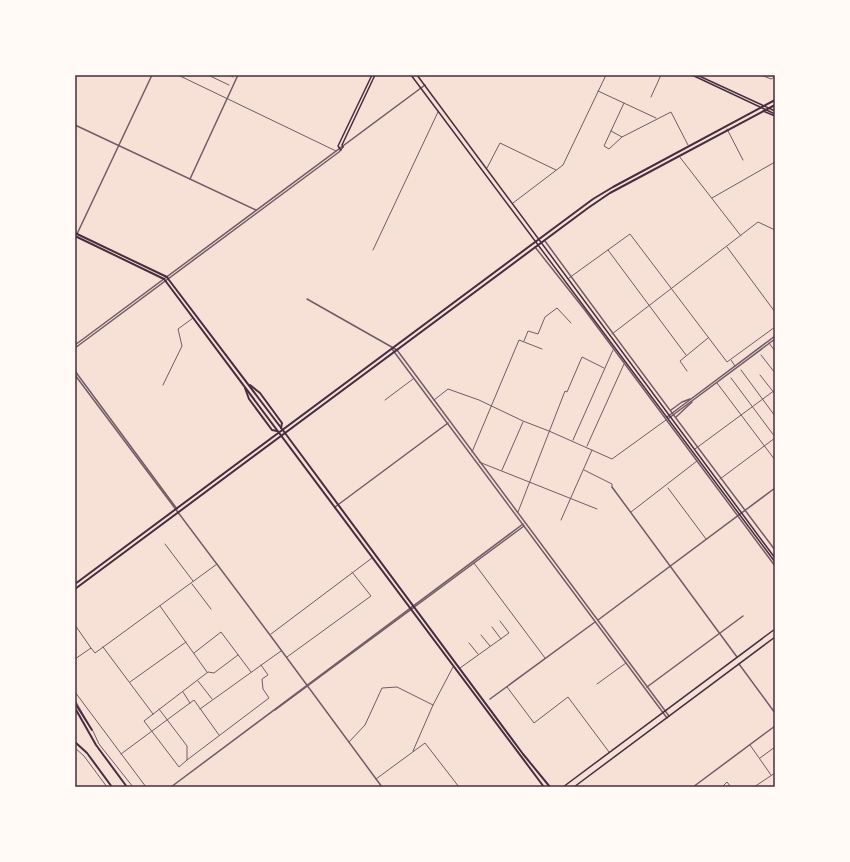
<svg xmlns="http://www.w3.org/2000/svg" width="850" height="862" font-family="Figtree,sans-serif">
<style>
.lines{fill:none;stroke-linecap:round;stroke-linejoin:round}
.pedestrian{stroke:#755966;stroke-width:1}
.minor{stroke:#755966;stroke-width:1}
.tertiary{stroke:#755966;stroke-width:1.5}
.secondary{stroke:#4a2c40;stroke-width:1.5}
.primary{stroke:#4a2c40;stroke-width:2}
.trunk{stroke:#4a2c40;stroke-width:2}
.neatline{fill:none;stroke:#4a2c40;stroke-width:1.5}
</style>
<rect width="100%" height="100%" fill="#f7e1d7"/>
<g class="lines">
<polyline class="pedestrian" points="513,203 563,165 606,75"/>
<g class="minor">
<polyline points="178,75 336,151"/>
<polyline points="208,75 229,85"/>
<polyline points="230,75 233,77"/>
<polyline points="761,75 771,79 775,77"/>
<polyline points="598,91 656,118"/>
<polyline points="651,97 661,75"/>
<polyline points="727,129 743,160"/>
<polyline points="611,131 622,137 671,112 688,145"/>
<polyline points="622,137 609,149 604,146 624,103"/>
<polyline points="679,156 741,236"/>
<polyline points="487,168 500,143 556,170"/>
<polyline points="712,198 775,162"/>
<polyline points="727,247 775,312"/>
<polyline points="373,250 438,112"/>
<polyline points="608,250 686,355"/>
<polyline points="569,278 630,234 727,362 775,327"/>
<polyline points="612,334 758,222 775,230"/>
<polyline points="524,341 528,331 538,334 545,317 557,308 571,323"/>
<polyline points="769,343 775,351"/>
<polyline points="761,355 775,373"/>
<polyline points="731,360 735,366"/>
<polyline points="741,370 775,416"/>
<polyline points="687,371 680,361 708,338"/>
<polyline points="760,375 775,394"/>
<polyline points="731,378 775,437"/>
<polyline points="717,383 775,460"/>
<polyline points="163,385 182,346 178,329 193,318"/>
<polyline points="385,400 413,379"/>
<polyline points="434,400 448,389 479,400 523,421 549,431 612,459 666,420"/>
<polyline points="573,440 613,350"/>
<polyline points="587,446 624,364"/>
<polyline points="695,449 775,390"/>
<polyline points="472,452 519,340 542,349"/>
<polyline points="479,462 597,509"/>
<polyline points="502,470 523,422"/>
<polyline points="584,470 612,484 612,487"/>
<polyline points="720,479 775,438"/>
<polyline points="668,488 706,539"/>
<polyline points="518,512 565,391 567,392 582,357 604,368"/>
<polyline points="631,512 697,461"/>
<polyline points="561,520 592,450"/>
<polyline points="165,544 193,581"/>
<polyline points="474,563 545,658"/>
<polyline points="192,584 211,609"/>
<polyline points="160,606 207,672"/>
<polyline points="75,625 91,648"/>
<polyline points="492,627 501,639"/>
<polyline points="271,634 372,558"/>
<polyline points="481,635 490,646"/>
<polyline points="469,643 478,654"/>
<polyline points="103,647 153,714"/>
<polyline points="194,653 221,632 251,672"/>
<polyline points="287,657 371,596 352,572"/>
<polyline points="75,659 91,648 95,653 217,564"/>
<polyline points="460,668 509,633 500,621"/>
<polyline points="198,681 212,699"/>
<polyline points="130,682 186,642"/>
<polyline points="597,684 626,663"/>
<polyline points="507,687 534,723 568,697 609,752"/>
<polyline points="75,692 146,787"/>
<polyline points="183,692 190,703"/>
<polyline points="75,700 88,723"/>
<polyline points="159,709 187,746 187,760 179,767 144,721 208,672 214,673 238,655"/>
<polyline points="200,709 281,651"/>
<polyline points="93,731 99,744 133,787"/>
<polyline points="349,742 365,725 382,688 397,687 433,705"/>
<polyline points="750,745 771,775"/>
<polyline points="75,748 84,756 107,787"/>
<polyline points="413,751 433,705 453,667"/>
<polyline points="121,754 194,700 219,735"/>
<polyline points="760,758 775,747"/>
<polyline points="187,760 269,698 263,689 262,679 268,675 261,665"/>
<polyline points="376,779 425,743 459,787"/>
<polyline points="722,787 727,782 731,787"/>
<polyline points="754,787 775,773"/>
</g>
<g class="tertiary">
<polyline points="75,125 256,210"/>
<polyline points="190,179 238,75"/>
<polyline points="77,234 152,75"/>
<path d="M 545,241 C 621,345 698,448 775,550"/>
<polyline points="535,247 584,309 775,566"/>
<polyline points="307,299 397,350 669,716"/>
<polyline points="75,345 425,85"/>
<polyline points="75,348 339,152 343,147"/>
<polyline points="392,349 667,718"/>
<polyline points="75,371 177,509"/>
<polyline points="75,375 270,635 382,787"/>
<polyline points="671,410 682,402 690,399"/>
<polyline points="667,417 775,336"/>
<polyline points="676,417 692,402"/>
<polyline points="669,418 775,339"/>
<polyline points="612,487 737,657"/>
<polyline points="335,507 448,423"/>
<polyline points="598,620 775,488"/>
<polyline points="739,664 775,713"/>
<polyline points="647,687 743,616"/>
<polyline points="490,699 595,622"/>
<polyline points="275,710 524,526"/>
<polyline points="171,787 523,524"/>
<polyline points="693,787 775,726"/>
</g>
<g class="secondary">
<polyline points="411,75 775,562"/>
<polyline points="417,75 775,558"/>
<polyline points="692,75 775,114"/>
<polyline points="697,75 775,111"/>
<polyline points="763,111 775,116"/>
<polyline points="343,147 342,145 375,75"/>
<polyline points="341,150 338,146 372,75"/>
<polyline points="563,787 775,629"/>
<polyline points="574,787 775,637"/>
</g>
<g class="primary">
<polyline points="75,233 167,277 169,280 285,433 523,754 550,787"/>
<polyline points="75,236 164,279 544,787"/>
<polyline points="250,385 260,393 282,423 281,428"/>
<polyline points="245,388 249,399 272,430 277,431"/>
<polyline points="75,584 593,199 613,187 775,100"/>
<polyline points="75,589 588,208 610,193 775,105"/>
</g>
<g class="trunk">
<polyline points="75,703 92,730"/>
<polyline points="75,708 96,745 127,787"/>
<polyline points="75,742 87,753 112,787"/>
</g>
</g>
<rect width="850" height="862" fill="none" stroke="#fffaf5" stroke-width="152"/>
<rect x="76" y="76" width="698" height="710" class="neatline"/>
</svg>
